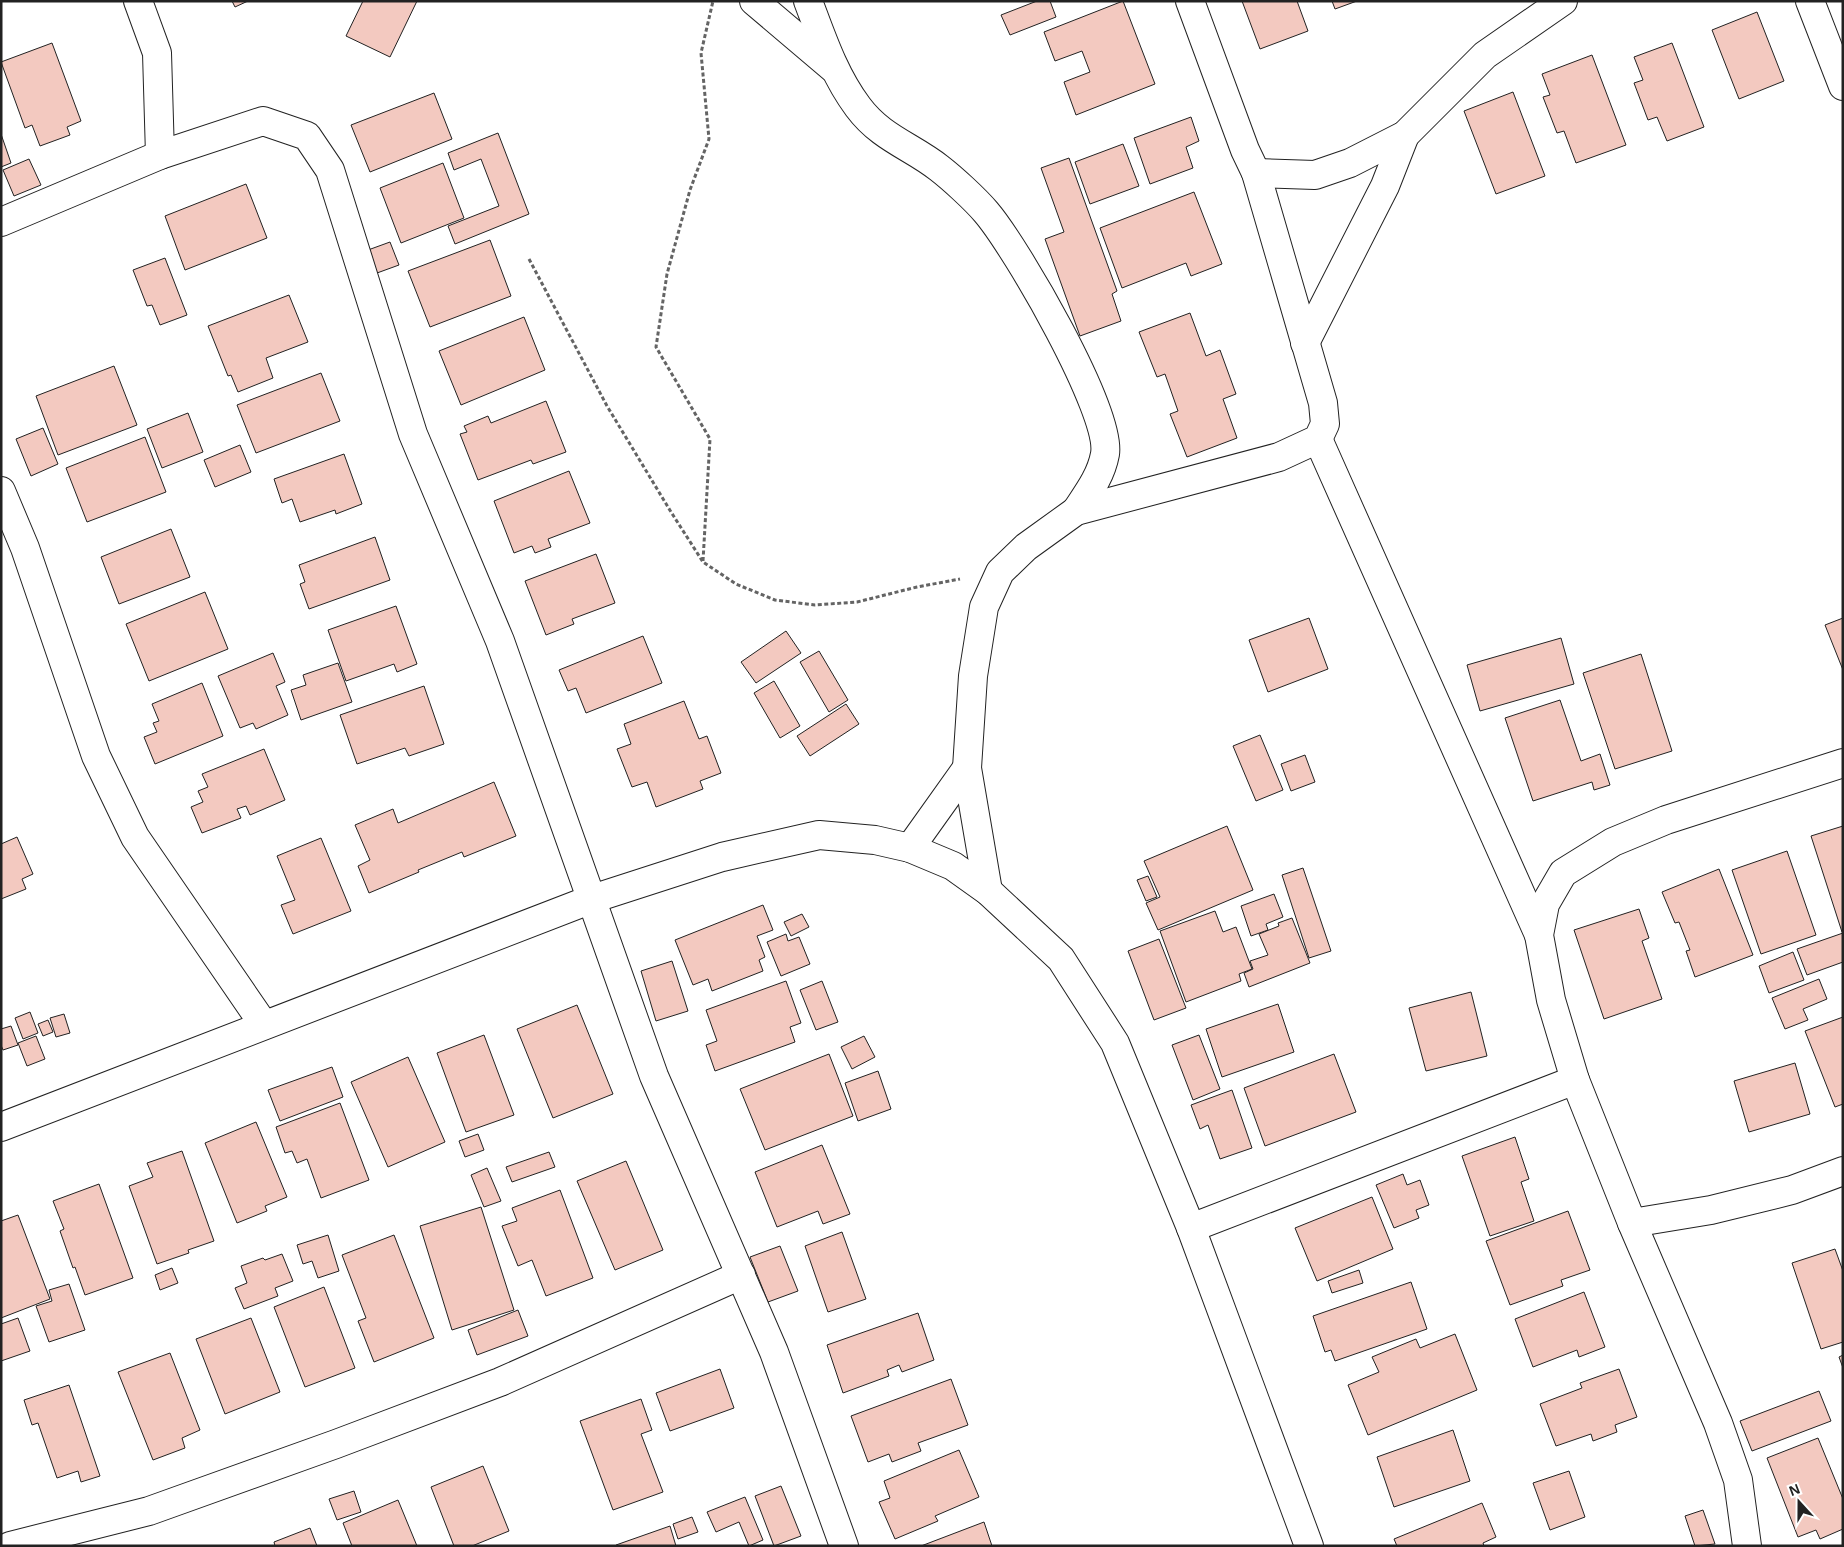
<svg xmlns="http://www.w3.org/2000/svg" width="1844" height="1547" font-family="Helvetica,sans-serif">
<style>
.building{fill:#f3c9c0;stroke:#222}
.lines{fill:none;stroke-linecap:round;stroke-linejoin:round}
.minor-casing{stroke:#222;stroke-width:30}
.path{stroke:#646464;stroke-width:3;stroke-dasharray:4 2.5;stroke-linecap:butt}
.minor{stroke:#fff;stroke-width:28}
</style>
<rect width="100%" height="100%" fill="#fff"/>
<g class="building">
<polygon points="232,1 248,1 235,7"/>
<polygon points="363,1 417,1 390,57 346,36"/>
<polygon points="1037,1 1050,1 1056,17 1010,35 1001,15"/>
<polygon points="1123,1 1155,84 1076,115 1064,82 1090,72 1082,51 1055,61 1044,32"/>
<polygon points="1242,1 1297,1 1308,31 1260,49"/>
<polygon points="1332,1 1357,1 1335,9"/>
<polygon points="1757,12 1784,81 1739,99 1712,30"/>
<polygon points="52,43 81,121 67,127 70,135 40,146 32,125 25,128 1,62"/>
<polygon points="1672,43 1704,127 1667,141 1657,117 1648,120 1634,83 1643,80 1634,57"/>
<polygon points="1592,55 1626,145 1576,163 1564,131 1557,133 1543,97 1550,95 1542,74"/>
<polygon points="1513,92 1545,176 1496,194 1464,111"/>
<polygon points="434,93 452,139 370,172 351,125"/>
<polygon points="1191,117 1199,141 1186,147 1193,168 1150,184 1134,138"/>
<polygon points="498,133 529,214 455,244 448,226 499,206 481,159 454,170 448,153"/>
<polygon points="1,134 11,163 1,167"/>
<polygon points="1123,144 1139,186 1090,204 1075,162"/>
<polygon points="1069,158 1117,291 1112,294 1121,321 1080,336 1045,239 1064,232 1041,168"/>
<polygon points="29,159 41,185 14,196 3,170"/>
<polygon points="443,163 464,218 401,243 380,188"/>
<polygon points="246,184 267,238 185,270 165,216"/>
<polygon points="1194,192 1222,264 1191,276 1186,263 1122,288 1100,228"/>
<polygon points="490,240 511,296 430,327 408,271"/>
<polygon points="390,242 399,265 377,273 368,250"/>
<polygon points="165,258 187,315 160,325 152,305 147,306 133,270"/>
<polygon points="289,295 308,342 266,358 273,378 238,392 231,375 228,376 208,326"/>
<polygon points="1190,313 1206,356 1220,350 1236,394 1223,399 1237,438 1187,457 1170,414 1178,411 1165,374 1157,377 1139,332"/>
<polygon points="524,317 545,370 461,405 439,351"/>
<polygon points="114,366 137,425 58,455 36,396"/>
<polygon points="321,373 340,421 256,453 237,405"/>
<polygon points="546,401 566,452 533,464 531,460 478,480 460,434 467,432 464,426 488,416 491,423"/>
<polygon points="188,413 203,452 162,468 147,429"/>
<polygon points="43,428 58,464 31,476 16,439"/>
<polygon points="145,437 166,492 87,522 66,468"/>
<polygon points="240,445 251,472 215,487 204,460"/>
<polygon points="344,454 362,504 336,514 335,510 300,522 292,499 282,503 274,479"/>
<polygon points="569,471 590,523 548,539 551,547 535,553 532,546 514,553 494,501"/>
<polygon points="171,529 190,577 119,604 101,557"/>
<polygon points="375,537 390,580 309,609 300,584 305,582 299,565"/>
<polygon points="596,554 615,603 572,619 574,624 546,635 525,581"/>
<polygon points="205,592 228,649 149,681 126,624"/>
<polygon points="396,606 417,664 397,672 394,664 346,681 328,630"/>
<polygon points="1309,618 1328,669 1268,692 1249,640"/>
<polygon points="1843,618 1843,670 1825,625"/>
<polygon points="786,631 801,653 756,683 741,662"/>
<polygon points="643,636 662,683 586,713 576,688 568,691 559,670"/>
<polygon points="1561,638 1574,684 1480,711 1467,665"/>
<polygon points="819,651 848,700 829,712 800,662"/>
<polygon points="273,653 285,682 276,686 288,715 256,729 253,723 240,728 218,676"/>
<polygon points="1641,654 1672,751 1615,769 1583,673"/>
<polygon points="338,663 352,702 301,720 291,690 306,685 303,675"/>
<polygon points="774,681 800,726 780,738 754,693"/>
<polygon points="202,683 223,736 155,764 144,737 157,732 153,723 159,721 152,704"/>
<polygon points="424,686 444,744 409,756 405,748 357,764 340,715"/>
<polygon points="1560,700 1581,761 1600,754 1610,785 1594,790 1592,782 1533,801 1505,718"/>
<polygon points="684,701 699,739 707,736 721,773 700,781 703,789 656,807 647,782 632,787 617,749 631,744 624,724"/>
<polygon points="846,704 859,724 810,756 797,736"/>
<polygon points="1260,735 1283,790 1256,801 1233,746"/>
<polygon points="264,749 285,800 250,815 246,806 237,809 241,818 202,833 191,807 203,802 198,791 208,787 202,774"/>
<polygon points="1305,755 1315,782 1291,791 1281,764"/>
<polygon points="494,782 516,836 464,857 462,852 418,870 419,872 369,893 358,866 370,860 355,825 393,809 398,823"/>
<polygon points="1227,826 1253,890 1158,930 1146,903 1160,897 1144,861"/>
<polygon points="1843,826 1843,931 1842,932 1811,836"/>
<polygon points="17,837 33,874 22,879 26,889 1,899 1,844"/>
<polygon points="321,838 351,911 293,934 281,905 295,900 277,856"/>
<polygon points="1787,851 1816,935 1761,954 1732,870"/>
<polygon points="1303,868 1331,951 1309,958 1282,875"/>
<polygon points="1719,869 1753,955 1695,977 1686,951 1690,950 1679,922 1675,923 1662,892"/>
<polygon points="1148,876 1157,897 1146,901 1137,880"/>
<polygon points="1274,894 1283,917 1266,924 1268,930 1251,936 1241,906"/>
<polygon points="763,905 773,930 757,936 765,957 759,960 763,971 712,991 708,979 693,985 675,940"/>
<polygon points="1639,909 1649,938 1642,941 1662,999 1604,1019 1574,930"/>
<polygon points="1215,911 1223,932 1236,927 1252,969 1239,974 1241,981 1186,1002 1160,931"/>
<polygon points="802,914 809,927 791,936 784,922"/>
<polygon points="1292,918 1310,963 1249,987 1244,973 1253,969 1250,961 1268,955 1259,934 1279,926 1278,923"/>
<polygon points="1843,933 1843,962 1807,975 1797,949"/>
<polygon points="786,934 788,941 799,937 810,964 781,976 767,942"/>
<polygon points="1159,939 1186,1008 1154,1020 1128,951"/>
<polygon points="1793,952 1804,980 1769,993 1759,966"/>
<polygon points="672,961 688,1011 656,1021 641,971"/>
<polygon points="1819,979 1827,999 1803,1009 1808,1020 1785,1029 1772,998"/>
<polygon points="786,981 801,1023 790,1027 795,1042 715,1071 706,1045 717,1041 706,1010"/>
<polygon points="822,981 838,1022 816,1030 800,990"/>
<polygon points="1471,992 1487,1056 1426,1071 1409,1008"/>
<polygon points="1278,1004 1294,1052 1222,1077 1206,1029"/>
<polygon points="577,1005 613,1094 553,1118 517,1029"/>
<polygon points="30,1012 38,1033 23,1039 15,1018"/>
<polygon points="64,1014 70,1033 56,1037 50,1018"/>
<polygon points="1843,1017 1843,1104 1835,1107 1805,1031"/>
<polygon points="48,1020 53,1032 43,1036 38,1024"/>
<polygon points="11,1026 18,1045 3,1050 1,1045 1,1029"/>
<polygon points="484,1035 514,1115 466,1132 437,1053"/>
<polygon points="1199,1035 1220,1089 1193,1100 1172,1045"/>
<polygon points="36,1036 45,1059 27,1066 18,1043"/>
<polygon points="864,1036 875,1057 852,1069 841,1047"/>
<polygon points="829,1054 853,1116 765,1150 740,1089"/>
<polygon points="1334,1054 1356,1112 1265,1146 1244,1088"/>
<polygon points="408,1057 445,1142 388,1167 351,1082"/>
<polygon points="1795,1063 1810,1114 1749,1132 1734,1081"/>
<polygon points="332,1067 343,1097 280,1121 268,1090"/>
<polygon points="878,1071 891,1109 858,1121 845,1083"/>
<polygon points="1232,1090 1252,1148 1220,1159 1208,1125 1200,1129 1191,1105"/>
<polygon points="340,1103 369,1180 321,1198 307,1159 297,1163 292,1151 285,1153 276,1127"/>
<polygon points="256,1122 287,1197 265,1206 267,1211 237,1223 205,1143"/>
<polygon points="478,1134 484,1150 465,1157 459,1141"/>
<polygon points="1515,1137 1529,1179 1521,1182 1534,1221 1490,1236 1462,1156"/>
<polygon points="822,1145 850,1214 823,1224 818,1211 777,1227 755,1172"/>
<polygon points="182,1151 214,1241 188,1250 189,1253 157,1264 129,1186 153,1177 147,1163"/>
<polygon points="549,1152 555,1167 512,1182 506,1167"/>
<polygon points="626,1161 663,1250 615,1270 577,1181"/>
<polygon points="487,1168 501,1201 484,1207 471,1175"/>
<polygon points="1403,1174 1407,1185 1420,1180 1429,1205 1416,1210 1419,1218 1394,1228 1376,1185"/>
<polygon points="99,1184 133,1278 85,1295 75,1267 73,1268 60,1231 64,1229 53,1201"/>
<polygon points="560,1190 593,1278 546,1296 532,1260 518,1266 502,1226 517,1221 512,1208"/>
<polygon points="1372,1197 1393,1249 1317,1281 1295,1228"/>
<polygon points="481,1207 514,1310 452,1330 420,1226"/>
<polygon points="1568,1211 1590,1270 1561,1280 1563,1286 1510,1305 1486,1241"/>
<polygon points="18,1215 50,1299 1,1318 1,1221"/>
<polygon points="842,1232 866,1299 828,1312 805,1246"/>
<polygon points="328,1235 339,1271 318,1278 312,1261 303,1264 297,1245"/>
<polygon points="394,1235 434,1338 374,1362 358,1321 366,1318 342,1255"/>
<polygon points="780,1246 798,1291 768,1302 750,1257"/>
<polygon points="1835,1249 1843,1271 1843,1342 1821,1349 1792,1263"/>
<polygon points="282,1254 293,1281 275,1288 278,1296 244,1309 235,1288 247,1283 241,1266 263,1258 265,1260"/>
<polygon points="172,1268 178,1283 160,1290 155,1275"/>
<polygon points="1359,1270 1363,1283 1332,1293 1328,1281"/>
<polygon points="1411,1282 1427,1329 1335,1361 1331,1350 1325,1352 1313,1316"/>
<polygon points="69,1284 85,1330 49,1342 36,1306 52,1301 49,1290"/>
<polygon points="324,1287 355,1368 305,1387 274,1307"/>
<polygon points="1584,1292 1605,1347 1579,1357 1577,1350 1533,1367 1515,1319"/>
<polygon points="518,1310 528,1336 477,1355 468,1330"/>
<polygon points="918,1313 934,1360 902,1372 899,1365 887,1370 889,1376 843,1393 827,1345"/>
<polygon points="18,1318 30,1351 1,1361 1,1324"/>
<polygon points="251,1318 280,1392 225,1414 196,1339"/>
<polygon points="1455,1334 1477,1390 1368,1435 1348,1385 1379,1372 1372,1357 1416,1339 1420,1348"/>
<polygon points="170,1353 200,1430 182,1438 185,1448 153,1460 118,1372"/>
<polygon points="1843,1355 1843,1368 1839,1357"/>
<polygon points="720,1369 734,1408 670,1431 656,1393"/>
<polygon points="1619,1369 1637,1417 1615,1425 1617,1432 1593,1441 1591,1434 1556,1446 1540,1404 1582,1388 1580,1383"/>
<polygon points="951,1379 968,1425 918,1443 921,1451 892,1462 889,1454 868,1462 851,1416"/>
<polygon points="69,1385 100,1476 81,1482 78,1471 57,1478 38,1423 32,1425 24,1400"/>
<polygon points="1819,1391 1831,1421 1752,1451 1740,1421"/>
<polygon points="641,1399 652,1430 641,1434 663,1492 613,1510 580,1421"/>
<polygon points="1453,1430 1470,1481 1394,1507 1377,1457"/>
<polygon points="1818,1438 1843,1499 1843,1529 1820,1539 1816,1530 1798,1537 1767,1458"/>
<polygon points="959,1450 979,1497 935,1516 938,1521 895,1539 879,1502 890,1498 884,1481"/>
<polygon points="483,1466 509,1531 472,1546 454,1546 431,1487"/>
<polygon points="1569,1471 1585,1517 1550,1530 1533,1483"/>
<polygon points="781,1486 801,1536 774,1546 755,1496"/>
<polygon points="354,1491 361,1512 337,1520 329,1499"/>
<polygon points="745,1497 763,1540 749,1546 739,1522 716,1532 707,1512"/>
<polygon points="398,1500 417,1546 352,1546 343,1523"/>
<polygon points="1482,1503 1496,1537 1483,1543 1484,1546 1397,1546 1394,1539"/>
<polygon points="1703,1510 1715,1544 1695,1546 1685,1516"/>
<polygon points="692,1517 698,1532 678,1539 673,1524"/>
<polygon points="984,1522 992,1546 921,1546"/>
<polygon points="670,1526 676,1546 617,1546 616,1545"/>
<polygon points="310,1528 317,1546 275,1546 274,1542"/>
</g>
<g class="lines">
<g class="minor-casing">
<g id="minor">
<polyline points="138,1 157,53 160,155"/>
<polyline points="754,1 833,68"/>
<path d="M 808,1 C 822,38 834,75 858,107 C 881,138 911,146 939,168 C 952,178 975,199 986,212 C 1016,247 1112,412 1105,454 C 1101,476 1088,493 1076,511"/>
<polyline points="1810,1 1843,86"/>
<polyline points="1256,173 1315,175 1350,163 1405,135 1485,55 1563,1"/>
<polyline points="1,222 160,155 263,121 307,136 330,170 413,434 500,641 654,1076 774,1352 844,1546"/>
<polyline points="1305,343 1385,186 1405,135"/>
<polyline points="1318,439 1539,935"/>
<polyline points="1,491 25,548 96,756 135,837 264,1025"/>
<polyline points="910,848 967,768"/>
<polyline points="988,891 967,768 973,676 984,607 1000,572 1026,547 1076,511 1279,457 1318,439 1325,424 1323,403 1256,173 1245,150 1190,1"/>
<polyline points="1,1127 592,899 722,857 819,835 875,840 910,848 953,866 988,891 1061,959 1115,1043 1191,1228 1309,1546"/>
<polyline points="1632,1223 1711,1210 1792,1190 1843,1171"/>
<polyline points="1191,1228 1575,1080"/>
<polyline points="10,1546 149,1511 336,1444 500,1382 741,1275"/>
<polyline points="1747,1546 1738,1480 1718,1423 1632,1223 1575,1080 1551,1000 1539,935 1545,904 1563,873 1613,842 1666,820 1843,763"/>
</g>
</g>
<g class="path">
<polyline points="529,259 607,406 671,512 703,562 736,584 775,600 815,605 857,602 917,587 960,579"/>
<polyline points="703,561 710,439 656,347 667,274 690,190 709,139 701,53 713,1"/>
</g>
<use href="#minor" class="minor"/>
</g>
<rect width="1844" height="1547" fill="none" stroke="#222222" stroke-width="5"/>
<g transform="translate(1799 1502) rotate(339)" stroke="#ffffff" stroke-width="4" paint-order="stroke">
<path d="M0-4L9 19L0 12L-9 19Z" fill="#222222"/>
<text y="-8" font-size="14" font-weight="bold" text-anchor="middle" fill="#222222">N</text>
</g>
</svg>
